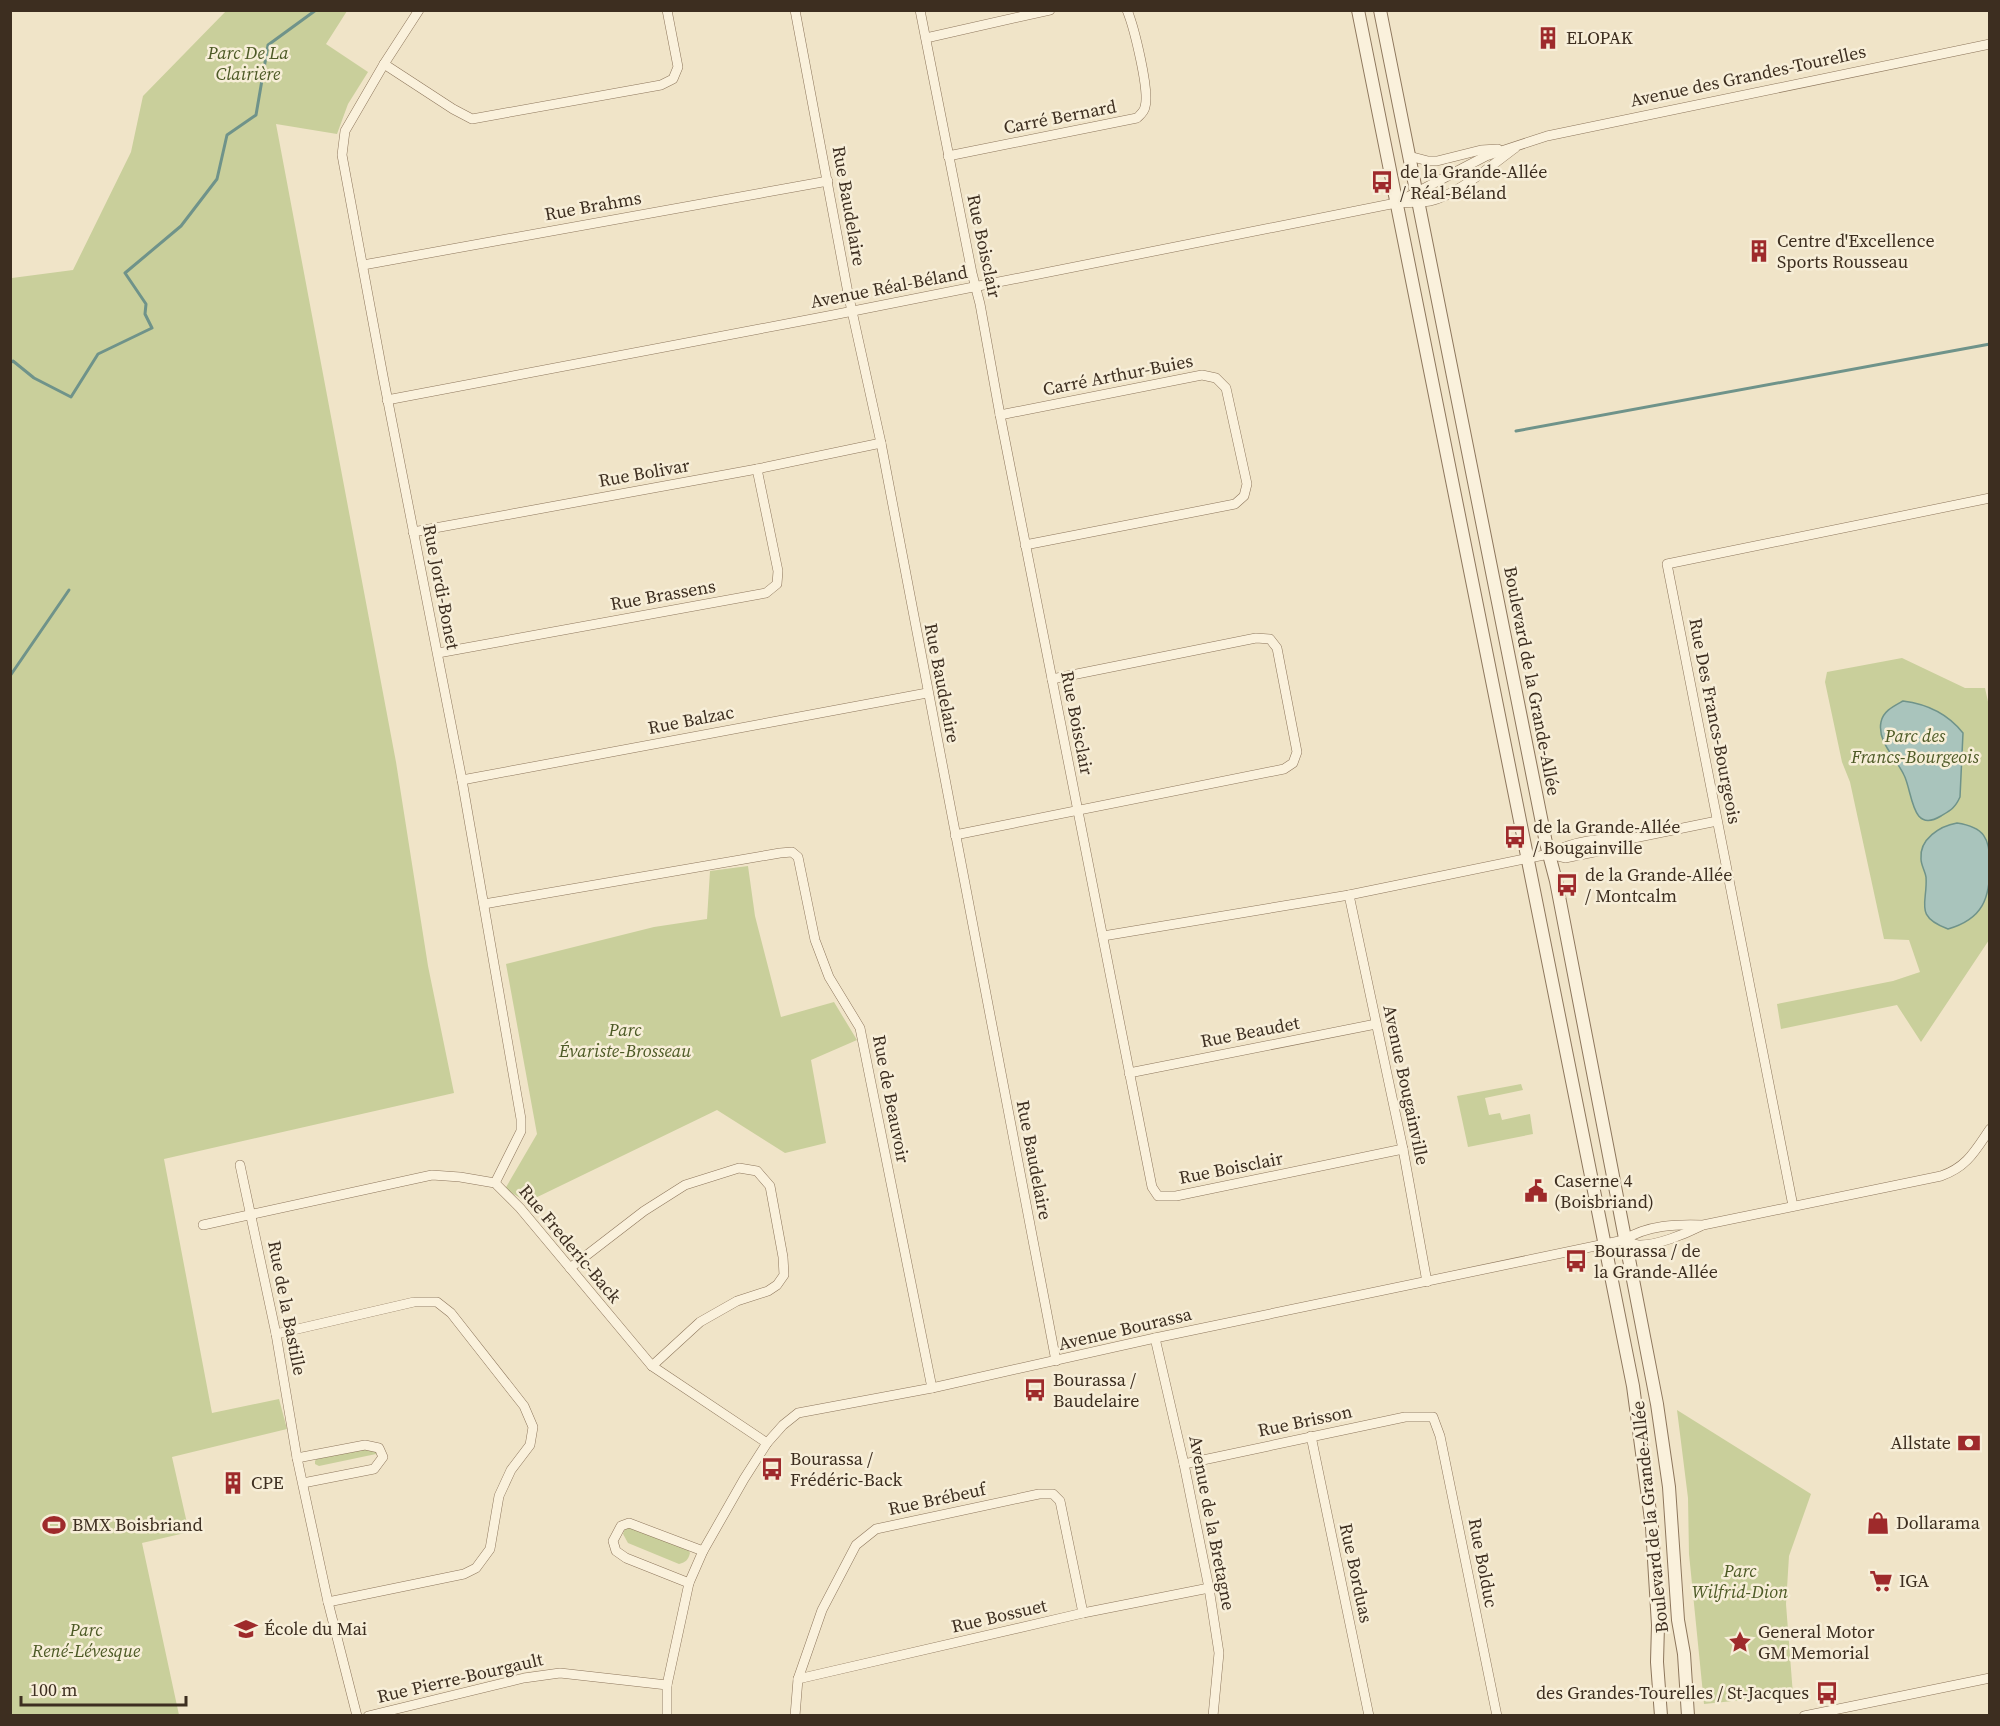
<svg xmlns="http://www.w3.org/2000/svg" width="2000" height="1726" font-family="'Source Serif 4',serif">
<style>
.green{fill:#c9cf9b}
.water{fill:#a9c4bc;stroke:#6f938a;stroke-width:1.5}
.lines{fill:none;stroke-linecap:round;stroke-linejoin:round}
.stream{stroke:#6f938a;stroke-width:3}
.minor-casing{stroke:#8d765c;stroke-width:10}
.tertiary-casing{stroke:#8d765c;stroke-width:14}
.minor{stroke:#faf1dc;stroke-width:9}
.tertiary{stroke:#faf1dc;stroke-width:12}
.labels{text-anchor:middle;stroke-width:5;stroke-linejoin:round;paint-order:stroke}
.poi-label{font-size:18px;fill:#3d2e20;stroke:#f7eed8;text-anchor:start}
.park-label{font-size:18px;font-style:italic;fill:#4d5a26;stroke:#f7eed8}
.street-label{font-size:18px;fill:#3d2e20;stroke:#f7eed8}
</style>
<rect width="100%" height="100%" fill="#f0e4c8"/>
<g class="green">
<polygon points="227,10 347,11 326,44 368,72 348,104 337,134 276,124 396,762 428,966 454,1093 164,1159 212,1413 279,1399 287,1429 172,1457 189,1532 142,1543 179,1715 11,1715 11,272 12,278 73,270 131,152 143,96"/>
<polygon points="1902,658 1965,688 1985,688 1990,711 1989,940 1921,1042 1897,1005 1781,1029 1777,1004 1893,981 1920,972 1909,940 1884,939 1850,782 1842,762 1825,682 1827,672"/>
<polygon points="748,866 755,916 781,1017 834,1002 857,1040 811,1060 826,1143 785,1153 717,1110 527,1202 505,1189 537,1134 506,964 654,927 707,919 710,871"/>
<polygon points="1521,1084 1523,1090 1485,1098 1489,1115 1500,1113 1502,1120 1530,1114 1533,1134 1468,1147 1457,1096"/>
<polygon points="1677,1410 1811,1494 1789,1556 1786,1604 1793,1695 1704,1704 1689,1554 1688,1498"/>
<polygon points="374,1445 378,1450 376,1454 319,1466 315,1464 315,1461 318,1457"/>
<path d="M 632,1522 L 687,1547 L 690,1553 C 688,1560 686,1562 679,1564 L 628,1543 L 623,1534 L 625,1528 Z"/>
</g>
<g class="water">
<path d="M 1903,701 C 1927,704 1948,714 1963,733 L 1960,797 C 1955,808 1951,810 1941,816 C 1911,834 1913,793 1904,775 C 1896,758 1877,742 1881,722 C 1883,711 1894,706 1903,701 Z"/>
<path d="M 1957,823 C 1984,827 1990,838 1990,865 C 1990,898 1983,919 1948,929 C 1913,916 1928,903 1926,877 C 1925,871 1921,865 1921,859 C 1919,839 1940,826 1957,823 Z"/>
</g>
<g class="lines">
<g class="stream">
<polyline points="10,363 13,361 34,378 71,397 98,354 152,328 145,314 146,304 125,273 181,226 217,179 227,135 256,115 268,45 316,10"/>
<polyline points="1516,431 1990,344"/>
<polyline points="10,676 69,590"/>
</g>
<g class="minor-casing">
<g id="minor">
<polyline points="419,10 384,64 345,131 342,155 383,376 462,780 521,1119 521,1131 495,1183"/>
<polyline points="795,10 848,293 881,443 1056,1361"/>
<polyline points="920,10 972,273 980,304 1000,415 1152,1187 1158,1196 1176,1196 1403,1149"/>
<polyline points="926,38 1050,10"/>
<polyline points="384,64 453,109 472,119 661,85 673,79 678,67 667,10"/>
<path d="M 948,156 L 1137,118 C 1140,115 1144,112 1145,107 C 1150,91 1134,27 1127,10"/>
<polyline points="1409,156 1428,161 1437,161 1481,150 1498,149"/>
<polyline points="1398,202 1486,156 1547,136 1990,44"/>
<polyline points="363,265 828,181"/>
<path d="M 387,400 L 833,315 L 1396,203 C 1407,202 1419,203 1430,201 C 1456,196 1493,164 1515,148"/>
<polyline points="1000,415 1202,375 1216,378 1226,388 1247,484 1244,496 1235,504 1025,545"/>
<polyline points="413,532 757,469 881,443"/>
<polyline points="438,653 766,593 777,584 778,571 757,469"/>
<polyline points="462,780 927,693"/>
<polyline points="955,835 1284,769 1293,763 1297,752 1277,648 1270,639 1256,638 1052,679"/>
<polyline points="1549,854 1565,858 1604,850 1629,839 1717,821"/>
<polyline points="1349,895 1403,1149 1427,1282"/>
<polyline points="484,904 780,853 792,852 798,857 815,940 829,977 860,1028 932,1388"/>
<path d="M 1103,936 L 1349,895 L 1549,854 C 1575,840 1600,838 1629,839"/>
<polyline points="1129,1073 1376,1024"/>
<polyline points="240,1165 276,1334 297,1458 328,1602 357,1716"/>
<polyline points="1793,1206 1667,564 1990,498"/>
<polyline points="203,1225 432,1175 460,1177 495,1183 520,1208 652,1366 767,1443"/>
<path d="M 1624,1240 C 1628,1241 1633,1244 1638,1245 C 1656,1246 1685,1234 1701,1226"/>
<polyline points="570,1268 644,1211 685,1185 739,1168 757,1171 770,1186 783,1257 784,1275 777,1285 768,1291 737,1301 700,1322 652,1366"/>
<polyline points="276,1334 414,1302 437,1302 451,1313 524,1406 533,1427 530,1445 511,1470 499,1496 490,1549 476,1568 464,1574 328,1602"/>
<polyline points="1155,1338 1184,1464 1209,1588 1219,1653 1213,1716"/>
<polyline points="1311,1436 1369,1716"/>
<polyline points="297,1458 365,1445 379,1448 383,1457 374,1469 303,1483"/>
<polyline points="1184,1464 1405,1417 1433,1417 1440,1436 1497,1716"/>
<polyline points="689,1583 626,1558 616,1551 613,1541 621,1526 629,1523 703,1551"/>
<polyline points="798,1679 1083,1613 1209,1588"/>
<polyline points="368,1716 524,1678 560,1673 667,1685"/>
<path d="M 667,1716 L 667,1685 L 689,1583 L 703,1551 L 744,1479 L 767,1443 L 783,1425 L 798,1413 L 932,1388 L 1155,1338 L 1624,1240 C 1647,1225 1677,1224 1703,1225 L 1941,1176 C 1967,1167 1975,1151 1990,1129"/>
<polyline points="795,1716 798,1679 822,1610 856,1545 876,1529 1039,1494 1053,1494 1060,1501 1083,1613"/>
<polyline points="1804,1716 1990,1678"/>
</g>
</g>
<g class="tertiary-casing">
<g id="tertiary">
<polyline points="1358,10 1633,1386 1652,1527 1658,1625 1657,1662 1661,1716"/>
<polyline points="1380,10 1546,843 1556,881 1657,1404 1669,1487 1678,1620 1684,1654 1688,1716"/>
</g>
</g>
<use href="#minor" class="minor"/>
<use href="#tertiary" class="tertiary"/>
</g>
<defs>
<g id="building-bare" transform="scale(1.8)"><path d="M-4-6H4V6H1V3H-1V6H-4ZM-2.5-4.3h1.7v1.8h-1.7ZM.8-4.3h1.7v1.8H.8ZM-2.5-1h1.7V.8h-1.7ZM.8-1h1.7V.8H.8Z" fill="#9e2a2b" stroke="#f7eed8" stroke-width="2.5" paint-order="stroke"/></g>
<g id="bus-bare" transform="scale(1.8)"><path d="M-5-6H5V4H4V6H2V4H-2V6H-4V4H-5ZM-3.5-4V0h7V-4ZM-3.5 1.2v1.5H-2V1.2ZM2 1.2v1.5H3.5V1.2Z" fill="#9e2a2b" stroke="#f7eed8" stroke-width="2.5" paint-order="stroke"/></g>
<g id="civic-bare" transform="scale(1.8)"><path d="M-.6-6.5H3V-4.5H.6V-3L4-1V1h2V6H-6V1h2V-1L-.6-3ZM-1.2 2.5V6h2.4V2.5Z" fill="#9e2a2b" stroke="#f7eed8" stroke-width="2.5" paint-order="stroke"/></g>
<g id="bank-bare" transform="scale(1.8)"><path d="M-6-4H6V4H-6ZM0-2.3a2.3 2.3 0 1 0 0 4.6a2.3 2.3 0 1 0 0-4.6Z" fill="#9e2a2b" stroke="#f7eed8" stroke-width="2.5" paint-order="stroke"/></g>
<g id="shop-bare" transform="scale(1.8)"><path d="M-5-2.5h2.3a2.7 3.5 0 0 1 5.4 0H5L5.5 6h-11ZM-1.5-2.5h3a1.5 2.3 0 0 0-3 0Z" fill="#9e2a2b" stroke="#f7eed8" stroke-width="2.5" paint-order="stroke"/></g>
<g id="stadium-bare" transform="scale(1.8)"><path d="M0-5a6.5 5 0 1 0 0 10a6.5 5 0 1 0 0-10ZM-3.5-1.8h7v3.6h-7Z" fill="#9e2a2b" stroke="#f7eed8" stroke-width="2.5" paint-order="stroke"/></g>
<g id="supermarket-bare" transform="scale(1.8)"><path d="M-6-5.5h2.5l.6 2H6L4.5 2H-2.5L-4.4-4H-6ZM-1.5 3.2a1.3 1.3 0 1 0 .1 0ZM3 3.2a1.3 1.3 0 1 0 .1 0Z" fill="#9e2a2b" stroke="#f7eed8" stroke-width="2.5" paint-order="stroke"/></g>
<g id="school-bare" transform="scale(1.8)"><path d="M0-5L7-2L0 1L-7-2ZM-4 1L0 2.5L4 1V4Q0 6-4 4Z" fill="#9e2a2b" stroke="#f7eed8" stroke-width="2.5" paint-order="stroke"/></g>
<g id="sight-bare" transform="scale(1.8)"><path d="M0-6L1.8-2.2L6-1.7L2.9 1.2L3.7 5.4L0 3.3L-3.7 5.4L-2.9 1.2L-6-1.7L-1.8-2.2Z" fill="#9e2a2b" stroke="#f7eed8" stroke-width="2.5" paint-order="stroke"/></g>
</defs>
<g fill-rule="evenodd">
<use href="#building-bare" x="1548" y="38"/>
<use href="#bus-bare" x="1382" y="182"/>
<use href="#building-bare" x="1759" y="251"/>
<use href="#bus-bare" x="1515" y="837"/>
<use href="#bus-bare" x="1567" y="885"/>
<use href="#civic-bare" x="1536" y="1191"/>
<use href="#bus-bare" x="1576" y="1261"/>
<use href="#bus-bare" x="1035" y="1390"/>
<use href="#bank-bare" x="1969" y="1443"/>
<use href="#bus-bare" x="772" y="1469"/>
<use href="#building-bare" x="233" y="1483"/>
<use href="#shop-bare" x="1878" y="1523"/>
<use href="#stadium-bare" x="54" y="1525"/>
<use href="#supermarket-bare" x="1881" y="1581"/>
<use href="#school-bare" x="246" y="1629"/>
<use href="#sight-bare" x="1740" y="1642"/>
<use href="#bus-bare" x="1827" y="1693"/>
</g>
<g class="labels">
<g class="poi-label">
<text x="1566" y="44">ELOPAK</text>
<text x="1400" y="178">de la Grande-Allée<tspan x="1400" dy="21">/ Réal-Béland</tspan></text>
<text x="1777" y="247">Centre d'Excellence<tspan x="1777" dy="21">Sports Rousseau</tspan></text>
<text x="1533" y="833">de la Grande-Allée<tspan x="1533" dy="21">/ Bougainville</tspan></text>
<text x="1585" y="881">de la Grande-Allée<tspan x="1585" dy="21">/ Montcalm</tspan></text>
<text x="1554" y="1187">Caserne 4<tspan x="1554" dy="21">(Boisbriand)</tspan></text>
<text x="1594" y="1257">Bourassa / de<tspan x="1594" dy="21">la Grande-Allée</tspan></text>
<text x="1053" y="1386">Bourassa /<tspan x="1053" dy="21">Baudelaire</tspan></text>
<text x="1951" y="1449" text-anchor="end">Allstate</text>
<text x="790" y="1465">Bourassa /<tspan x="790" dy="21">Frédéric-Back</tspan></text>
<text x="251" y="1489">CPE</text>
<text x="1896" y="1529">Dollarama</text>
<text x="72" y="1531">BMX Boisbriand</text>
<text x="1899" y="1587">IGA</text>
<text x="264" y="1635">École du Mai</text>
<text x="1758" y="1638">General Motor<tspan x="1758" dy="21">GM Memorial</tspan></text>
<text x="1809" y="1699" text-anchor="end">des Grandes-Tourelles / St-Jacques</text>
</g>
<g class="park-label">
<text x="248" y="59">Parc De La<tspan x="248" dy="21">Clairière</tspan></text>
<text x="1915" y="742">Parc des<tspan x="1915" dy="21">Francs-Bourgeois</tspan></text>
<text x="625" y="1036">Parc<tspan x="625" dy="21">Évariste-Brosseau</tspan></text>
<text x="1740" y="1577">Parc<tspan x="1740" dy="21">Wilfrid-Dion</tspan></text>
<text x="86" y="1636">Parc<tspan x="86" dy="21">René-Lévesque</tspan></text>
</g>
<g class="street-label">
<text transform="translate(1748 76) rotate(-12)" y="6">Avenue des Grandes-Tourelles</text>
<text transform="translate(1060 117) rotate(-11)" y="6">Carré Bernard</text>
<text transform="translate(593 206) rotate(-10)" y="6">Rue Brahms</text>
<text transform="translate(849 206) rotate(80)" y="6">Rue Baudelaire</text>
<text transform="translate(984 246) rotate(78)" y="6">Rue Boisclair</text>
<text transform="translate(889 287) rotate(-11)" y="6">Avenue Réal-Béland</text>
<text transform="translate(1118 375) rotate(-11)" y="6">Carré Arthur-Buies</text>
<text transform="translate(644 473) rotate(-10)" y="6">Rue Bolivar</text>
<text transform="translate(441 587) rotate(79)" y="6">Rue Jordi-Bonet</text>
<text transform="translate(663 595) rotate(-10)" y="6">Rue Brassens</text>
<text transform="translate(1532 681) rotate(79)" y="6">Boulevard de la Grande-Allée</text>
<text transform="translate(942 683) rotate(79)" y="6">Rue Baudelaire</text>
<text transform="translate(691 720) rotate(-11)" y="6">Rue Balzac</text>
<text transform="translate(1715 721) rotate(79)" y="6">Rue Des Francs-Bourgeois</text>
<text transform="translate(1077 723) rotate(79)" y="6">Rue Boisclair</text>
<text transform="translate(1250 1032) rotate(-11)" y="6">Rue Beaudet</text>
<text transform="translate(1406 1085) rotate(78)" y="6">Avenue Bougainville</text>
<text transform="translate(891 1099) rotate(79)" y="6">Rue de Beauvoir</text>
<text transform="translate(1034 1160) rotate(79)" y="6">Rue Baudelaire</text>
<text transform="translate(1231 1168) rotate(-11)" y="6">Rue Boisclair</text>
<text transform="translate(570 1244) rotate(50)" y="6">Rue Frederic-Back</text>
<text transform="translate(287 1308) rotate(79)" y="6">Rue de la Bastille</text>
<text transform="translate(1125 1329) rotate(-13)" y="6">Avenue Bourassa</text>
<text transform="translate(1305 1421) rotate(-12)" y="6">Rue Brisson</text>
<text transform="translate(937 1499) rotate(-12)" y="6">Rue Brébeuf</text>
<text transform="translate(1650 1517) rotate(-96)" y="6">Boulevard de la Grande-Allée</text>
<text transform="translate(1212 1523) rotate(79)" y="6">Avenue de la Bretagne</text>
<text transform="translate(1483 1563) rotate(79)" y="6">Rue Bolduc</text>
<text transform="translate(1356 1573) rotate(78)" y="6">Rue Borduas</text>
<text transform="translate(999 1616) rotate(-13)" y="6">Rue Bossuet</text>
<text transform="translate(460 1678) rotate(-13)" y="6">Rue Pierre-Bourgault</text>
</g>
</g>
<rect width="2000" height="1726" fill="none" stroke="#3d2e20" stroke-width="24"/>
<path d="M21 1696v9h165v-9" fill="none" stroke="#3d2e20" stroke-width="3"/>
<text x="30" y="1696" font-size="18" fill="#3d2e20" stroke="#f7eed8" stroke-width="4.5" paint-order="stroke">100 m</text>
</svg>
